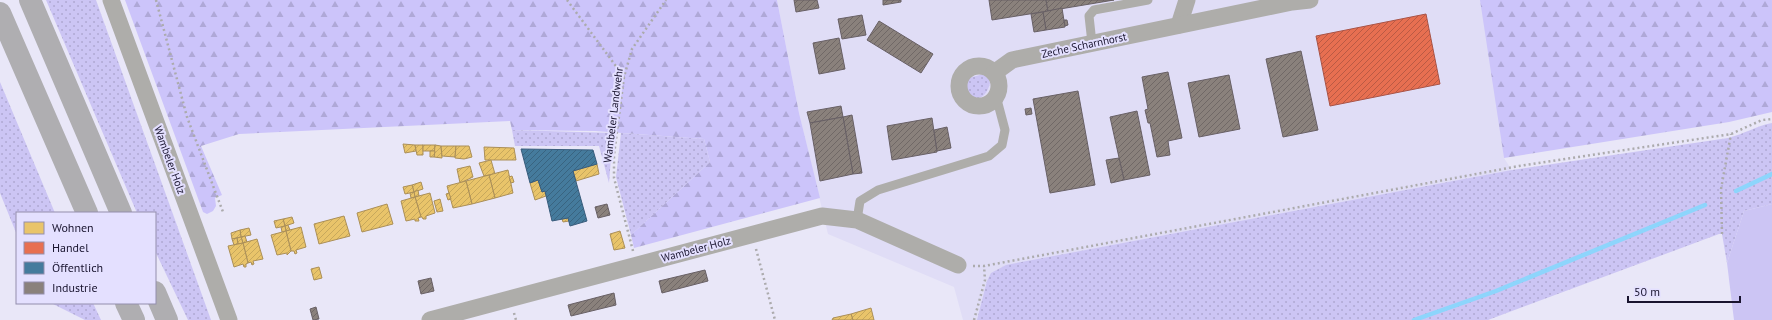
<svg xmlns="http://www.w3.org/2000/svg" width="1772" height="320" font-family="'PT Sans',sans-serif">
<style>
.built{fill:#e0ddf6}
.grass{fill:url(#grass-dots)}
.forest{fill:url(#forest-firs)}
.green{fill:#ccc5f4}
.homes{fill:url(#homes-hatch);stroke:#ab8f58}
.shops{fill:url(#shops-hatch);stroke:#a95447}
.public{fill:url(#public-hatch);stroke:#385c7c}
.industry{fill:url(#industry-hatch);stroke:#686065}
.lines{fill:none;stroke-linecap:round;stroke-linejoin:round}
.stream{stroke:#8dd5fc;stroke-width:4.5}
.path{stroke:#acabad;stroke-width:2.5;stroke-dasharray:2 3;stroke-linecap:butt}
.lane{stroke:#aeadaa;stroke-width:9}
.street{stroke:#aeadaa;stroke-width:17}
.highway{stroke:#afaeb1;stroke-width:22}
.labels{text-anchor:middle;stroke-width:4;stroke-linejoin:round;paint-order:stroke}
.street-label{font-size:11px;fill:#19142f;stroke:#e4e0ff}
</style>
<defs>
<pattern id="grass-dots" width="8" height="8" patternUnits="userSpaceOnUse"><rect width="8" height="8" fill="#ccc5f4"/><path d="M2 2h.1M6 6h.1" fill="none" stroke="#afa8d2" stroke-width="1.8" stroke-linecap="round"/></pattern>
<pattern id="forest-firs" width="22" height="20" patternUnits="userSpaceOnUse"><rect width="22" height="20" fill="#ccc4fa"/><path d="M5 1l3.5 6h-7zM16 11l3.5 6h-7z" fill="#afa8d7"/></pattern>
<pattern id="homes-hatch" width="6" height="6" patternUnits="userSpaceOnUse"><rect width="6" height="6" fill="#e9c46a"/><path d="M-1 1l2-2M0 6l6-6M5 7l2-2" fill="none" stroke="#c7a85c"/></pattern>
<pattern id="shops-hatch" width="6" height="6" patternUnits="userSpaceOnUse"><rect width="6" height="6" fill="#e76f51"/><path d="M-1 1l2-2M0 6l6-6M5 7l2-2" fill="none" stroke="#ba5a44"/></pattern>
<pattern id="public-hatch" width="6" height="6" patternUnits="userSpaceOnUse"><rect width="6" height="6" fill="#457b9d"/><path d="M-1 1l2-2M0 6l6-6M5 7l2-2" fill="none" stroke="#396480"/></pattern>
<pattern id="industry-hatch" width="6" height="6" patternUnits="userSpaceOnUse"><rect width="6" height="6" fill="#8a817c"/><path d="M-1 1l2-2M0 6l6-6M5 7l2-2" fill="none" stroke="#706866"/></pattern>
</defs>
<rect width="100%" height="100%" fill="#e9e7f8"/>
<polygon class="built" points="777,0 1484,0 1504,158 1560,246 1356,320 963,320 954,287 828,234 799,113"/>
<g class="grass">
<polygon points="46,0 96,0 211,320 188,320 155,251 155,213 137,213"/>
<path d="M 987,73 L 990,83 C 989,87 987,92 984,95 C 976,103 967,95 965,86 L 969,78 Z"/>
<polygon points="0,82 55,213 17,213 17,235 0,193"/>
<path d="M 1772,123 L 1772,204 L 1744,211 L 1727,263 L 1722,234 L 1719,234 L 1488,320 L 977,320 L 987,281 L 991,273 L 1006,265 L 1512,170 L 1728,138 C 1744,134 1756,126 1772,123 Z"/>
<polygon points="512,130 613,133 609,183 599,146 515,146"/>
<polygon points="621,133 704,139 710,162 631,235 616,177"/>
<polygon points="51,303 93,303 101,320 85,320"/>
</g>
<g class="forest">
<polygon points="125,0 777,0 799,113 820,198 634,248 631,235 710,162 704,139 595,131 512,130 510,121 239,134 201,146 222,195 215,198 216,206 213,211 207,214 203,212"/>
<polygon points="1480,0 1772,0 1772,112 1729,122 1504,158"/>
</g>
<polygon class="green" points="1772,204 1772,320 1734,320 1727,263 1744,211"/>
<g class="homes">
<polygon points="403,144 415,145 416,151 405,153"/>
<polygon points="415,145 423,145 423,155 417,155"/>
<rect x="423" y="145" width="12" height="6"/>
<polygon points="435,145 441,146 442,158 434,157"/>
<polygon points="441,146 456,146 455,157 442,156"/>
<polygon points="456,146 469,146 472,157 464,159 455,158"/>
<polygon points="484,147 514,148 516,160 485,160"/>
<polygon points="430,151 435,151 434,157 430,157"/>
<polygon points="491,160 495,174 484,176 479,163"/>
<polygon points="597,164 599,174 576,181 573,171"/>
<polygon points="470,166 473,177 460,183 457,169"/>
<polygon points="508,170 513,193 495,198 489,175"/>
<polygon points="489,175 495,198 472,204 466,181"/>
<polygon points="512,176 514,182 511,183 509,177"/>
<polygon points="538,180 542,192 545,191 546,196 535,200 530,183"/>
<polygon points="466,181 472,204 453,208 447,186"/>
<polygon points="421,182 423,189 414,192 412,185"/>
<polygon points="412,185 414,192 405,194 403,187"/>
<polygon points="418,190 419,196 415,197 414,192"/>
<polygon points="414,192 415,197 411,198 410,193"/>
<polygon points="430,193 435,213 426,216 426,219 423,219 422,217 421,217 415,197"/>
<polygon points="449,193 451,199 448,200 446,194"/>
<polygon points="415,197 421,217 418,218 419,221 415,221 415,219 406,221 401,201"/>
<polygon points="440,199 443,211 437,212 434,201"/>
<polygon points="387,204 393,224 362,232 357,213"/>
<polygon points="344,216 350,236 319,244 314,224"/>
<polygon points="292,217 294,223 285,226 283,219"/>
<polygon points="568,218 569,221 563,222 562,219"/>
<polygon points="283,219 285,226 276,228 274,221"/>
<polygon points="288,225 290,230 286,231 285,226"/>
<polygon points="285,226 286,231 282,232 281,227"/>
<polygon points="301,227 306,247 296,250 297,253 295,254 294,251 291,251 286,231"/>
<polygon points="249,228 251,235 241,237 240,230"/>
<polygon points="240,230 241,237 232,239 231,233"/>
<polygon points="286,231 291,251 287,255 287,253 277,255 271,235"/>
<polygon points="620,231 625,248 614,250 610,234"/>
<polygon points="245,236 247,242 243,243 241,237"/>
<polygon points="241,237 243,243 238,244 237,238"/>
<polygon points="237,238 238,244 234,245 232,239"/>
<polygon points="257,239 263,259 253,261 254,264 252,265 251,262 248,263 243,243"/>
<polygon points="243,243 248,263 246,264 246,267 244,267 243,264 234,267 228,246"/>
<polygon points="319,267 322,278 314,280 311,269"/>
<polygon points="871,308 874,320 853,320 851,314"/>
<polygon points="851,314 853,320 832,320 833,318"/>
</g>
<polygon class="shops" points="1426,14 1440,84 1330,106 1316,36"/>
<polygon class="public" points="521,149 593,150 597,164 573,171 587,221 570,226 568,218 552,221 545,191 542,192 538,180 530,183"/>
<g class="industry">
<polygon points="794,0 817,0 819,8 796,12"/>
<polygon points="883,0 901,0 901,2 883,5"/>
<polygon points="989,0 1046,0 1048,11 992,20"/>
<polygon points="1046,0 1114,0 1048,11"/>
<polygon points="1062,8 1065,27 1046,30 1043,12"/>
<polygon points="1043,12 1046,30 1034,32 1031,14"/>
<polygon points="862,15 866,35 842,39 838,19"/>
<polygon points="1064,20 1067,20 1068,25 1065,26"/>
<polygon points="879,21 933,54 921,73 867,40"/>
<polygon points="839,38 845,69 819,74 813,43"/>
<polygon points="1301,51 1318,130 1283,137 1266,59"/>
<polygon points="1168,72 1182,138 1168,141 1170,155 1157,157 1150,123 1148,123 1145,110 1148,109 1142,77"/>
<polygon points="1229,75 1240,129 1199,137 1188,83"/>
<polygon points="1078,91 1095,185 1050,193 1033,99"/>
<polygon points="841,106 843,117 810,123 807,112"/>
<polygon points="1031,108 1032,114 1026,115 1025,109"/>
<polygon points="1137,111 1150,175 1124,180 1110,117"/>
<polygon points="852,115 862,173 853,174 843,117"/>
<polygon points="843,117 853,174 820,181 810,123"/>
<polygon points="932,118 937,152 892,160 887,126"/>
<polygon points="947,127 951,148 937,151 934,130"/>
<polygon points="1119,158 1124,180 1111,183 1106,160"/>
<polygon points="607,204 610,215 598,218 595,207"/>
<polygon points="705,270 708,281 662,293 659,281"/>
<polygon points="431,278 434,291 421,294 418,281"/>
<polygon points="614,293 616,305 571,316 568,305"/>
<polygon points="316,307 319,319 313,320 310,309"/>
</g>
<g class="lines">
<g class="stream">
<polyline points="1736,191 1772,174"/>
<polyline points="1414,320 1496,291 1705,205"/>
</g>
<g class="path">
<polyline points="156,0 187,117 223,212"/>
<polyline points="567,0 624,77"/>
<polyline points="1722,234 1721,189 1731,134"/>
<polyline points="756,249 775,320"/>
<polyline points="633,251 614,178 614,155 624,77 632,49 666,0"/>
<polyline points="973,266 984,266 1519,166 1731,134 1762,120 1772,119"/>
<polyline points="514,313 516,320"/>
<polyline points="974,320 985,280 984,266"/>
</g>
<g class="lane">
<polyline points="1092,43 1089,16 1094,10 1148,0"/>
<polyline points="857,220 860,201 878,190 989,156 1002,145 1005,130 996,96"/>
</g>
<g class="street">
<polyline points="111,0 229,320"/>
<polyline points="1179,25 1187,0"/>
<circle cx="979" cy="86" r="20"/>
<polyline points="994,73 1012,60 1292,2 1310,0"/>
<polyline points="430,320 822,216 857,220 958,265"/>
</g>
<g class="highway">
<polyline points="30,0 121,213"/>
<polyline points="0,13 87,213"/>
<polyline points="155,292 167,320"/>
<polyline points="126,303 134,320"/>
</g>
</g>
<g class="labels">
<g class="street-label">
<text transform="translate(1084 45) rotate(-12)" y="4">Zeche Scharnhorst</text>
<text transform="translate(613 115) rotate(-83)" y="4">Wambeler Landwehr</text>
<text transform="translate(170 160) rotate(70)" y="4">Wambeler Holz</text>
<text transform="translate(696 249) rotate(-15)" y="4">Wambeler Holz</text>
</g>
</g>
<rect x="16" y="212" width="140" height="92" fill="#e4e0ff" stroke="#938eac"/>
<rect x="24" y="222" width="20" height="12" fill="#e9c46a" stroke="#938eac"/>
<text x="52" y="232" font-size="12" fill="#19142f">Wohnen</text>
<rect x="24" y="242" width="20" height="12" fill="#e76f51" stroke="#938eac"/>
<text x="52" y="252" font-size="12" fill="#19142f">Handel</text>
<rect x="24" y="262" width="20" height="12" fill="#457b9d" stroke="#938eac"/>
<text x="52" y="272" font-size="12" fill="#19142f">Öffentlich</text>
<rect x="24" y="282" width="20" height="12" fill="#8a817c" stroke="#938eac"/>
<text x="52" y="292" font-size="12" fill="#19142f">Industrie</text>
<path d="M1628 296v6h112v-6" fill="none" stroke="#19142f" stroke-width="2"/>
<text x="1634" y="296" font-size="12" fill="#19142f" stroke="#e4e0ff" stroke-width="3" paint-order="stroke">50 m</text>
</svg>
